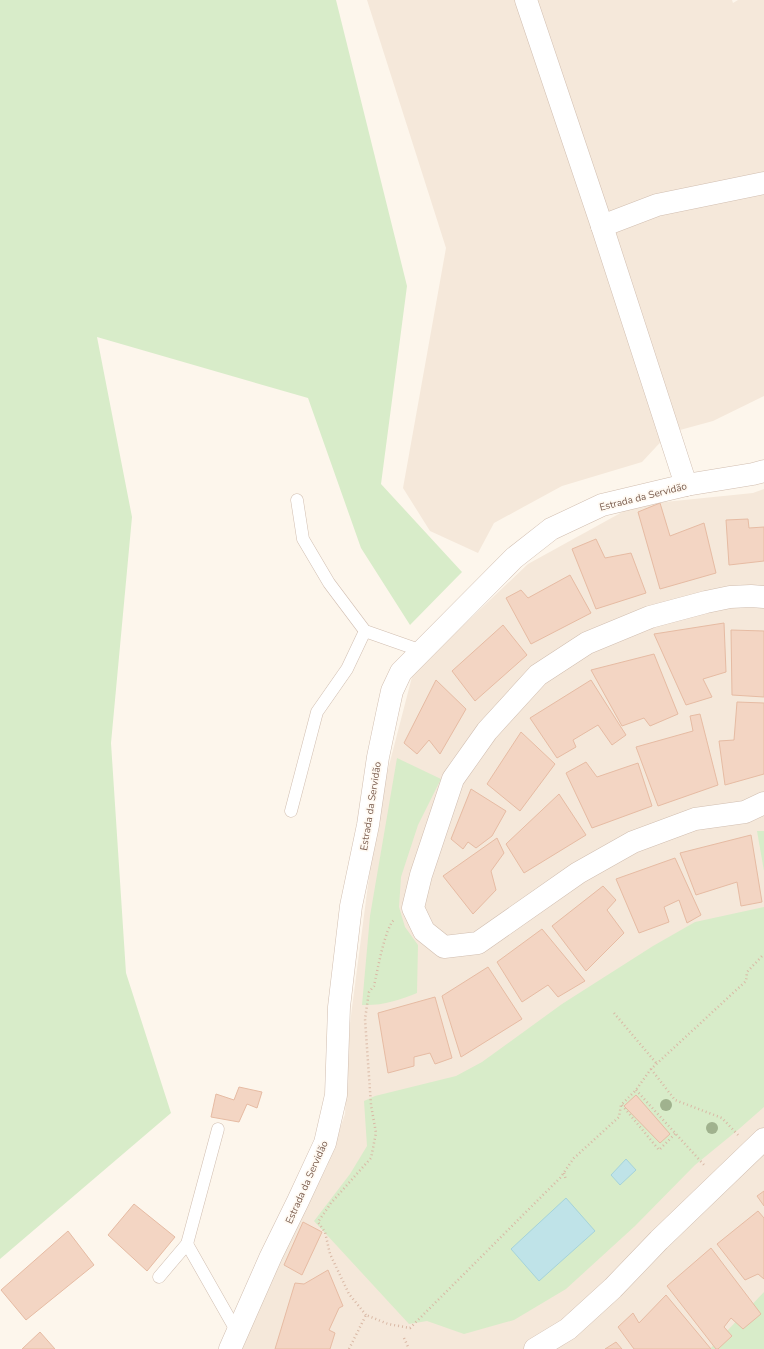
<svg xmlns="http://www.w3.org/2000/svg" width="764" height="1349" font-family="'Nunito Sans',sans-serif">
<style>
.residential{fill:#f5e8da}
.green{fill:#d8ecc9}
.water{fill:#bfe3e8;stroke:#a5d3da}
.building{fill:#f3d5c3;stroke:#e6bba3}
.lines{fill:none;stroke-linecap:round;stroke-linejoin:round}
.lane-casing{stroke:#d1beb0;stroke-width:13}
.street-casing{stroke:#d1beb0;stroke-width:23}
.path{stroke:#d9b8a5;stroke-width:2.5;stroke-dasharray:1 3;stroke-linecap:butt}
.lane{stroke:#fff;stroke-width:12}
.street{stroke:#fff;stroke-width:22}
.tree{fill:#a0b28e}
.labels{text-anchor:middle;stroke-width:3.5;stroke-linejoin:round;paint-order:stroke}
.street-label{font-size:10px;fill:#7a5c4d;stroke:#fffaf3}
</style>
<rect width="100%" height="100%" fill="#fdf6ec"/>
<g class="residential">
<polygon points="367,0 732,0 733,3 738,0 764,0 764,396 713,421 669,433 642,462 562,486 494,523 478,553 430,531 403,488 446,248"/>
<polygon points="764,489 764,1349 240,1349 278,1266 327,1166 345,1114 350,1023 378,808 413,673 528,564 635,505 753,493"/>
</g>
<g class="green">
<polygon points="0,0 336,0 407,286 381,484 462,572 410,625 361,548 308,398 97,337 132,517 111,743 126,973 171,1113 0,1259"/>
<path d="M 397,758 L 441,779 L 418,825 L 401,877 L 399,907 L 405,927 L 418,945 L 417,993 C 399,1000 382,1006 362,1005 L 370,916 Z"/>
<polygon points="757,831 764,831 764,871"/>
<polygon points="764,907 764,1107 739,1129 695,1165 635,1226 566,1289 514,1320 464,1334 427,1321 409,1324 314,1221 350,1174 367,1146 364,1101 375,1096 456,1076 482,1062 562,1004 653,946 695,922"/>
<polygon points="764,1292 764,1349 710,1349"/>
</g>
<g class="water">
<polygon points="626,1159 636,1170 620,1185 611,1175"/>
<polygon points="566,1198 595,1231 539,1281 511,1249"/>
</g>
<g class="building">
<polygon points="660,503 670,536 704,523 716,573 660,589 638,512"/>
<polygon points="748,519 749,528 764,527 764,561 729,565 726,520"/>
<polygon points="596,539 605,558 631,553 646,593 596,609 572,549"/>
<polygon points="570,575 591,613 531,644 506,598 521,590 528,598"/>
<polygon points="724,623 726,672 703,679 712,697 686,705 654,634"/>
<polygon points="503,625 527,655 475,701 452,671"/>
<polygon points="731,630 764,631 764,697 732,695"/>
<polygon points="654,654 678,714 650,726 644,718 622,726 591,670"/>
<polygon points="436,680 466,709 440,754 429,740 417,754 404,743"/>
<polygon points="591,680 626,735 612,745 598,725 573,740 576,747 557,758 530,718"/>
<polygon points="737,702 764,703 764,774 725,785 719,741 734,740"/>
<polygon points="700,714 718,785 658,806 636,747 693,731 690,716"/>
<polygon points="521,732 555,764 520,811 487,784"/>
<polygon points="586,762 597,777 638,763 652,806 592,828 566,773"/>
<polygon points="471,789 506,811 492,836 476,848 468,842 463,849 451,839"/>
<polygon points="559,794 586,835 524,873 506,844"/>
<polygon points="751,835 762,902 741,906 737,882 696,895 680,853"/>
<polygon points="497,838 504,853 491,871 496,890 473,914 443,876"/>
<polygon points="675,858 701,915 687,923 679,900 664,907 669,922 639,933 616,879"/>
<polygon points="603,886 616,900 607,910 624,933 586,971 552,926"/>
<polygon points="542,929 585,981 558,997 548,985 522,1002 497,962"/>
<polygon points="488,967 522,1019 461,1057 442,996"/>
<polygon points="435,997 452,1058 435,1064 430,1053 414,1057 414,1066 388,1073 378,1013"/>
<polygon points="239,1087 262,1092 257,1108 247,1104 239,1122 211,1117 216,1094 234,1100"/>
<polygon points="636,1095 670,1134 660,1143 624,1106"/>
<polygon points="764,1191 764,1206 757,1196"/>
<polygon points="134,1204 175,1237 147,1271 108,1235"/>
<polygon points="758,1211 764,1218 764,1279 758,1274 745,1280 717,1244"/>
<polygon points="303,1222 322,1232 302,1275 284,1265"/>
<polygon points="68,1231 94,1265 26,1320 1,1290"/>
<polygon points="711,1248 761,1314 743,1329 731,1318 724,1327 732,1336 718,1349 716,1349 667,1286"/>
<polygon points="328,1270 343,1306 339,1308 329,1330 335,1333 330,1349 275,1349 295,1283 304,1284"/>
<polygon points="666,1295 711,1349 634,1349 618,1327 633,1313 639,1323"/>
<polygon points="40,1332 55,1349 22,1349"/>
<polygon points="616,1342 622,1349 605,1349"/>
</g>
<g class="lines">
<g class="lane-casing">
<g id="lane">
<polyline points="297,500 303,539 329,583 365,631 422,651"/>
<polyline points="291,811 317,712 347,669 365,631"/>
<polyline points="187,1244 218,1129"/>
<polyline points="159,1277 187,1244 237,1332"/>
</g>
</g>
<g class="street-casing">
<g id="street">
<polyline points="526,0 602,226 686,485"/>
<polyline points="602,226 657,205 764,183"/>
<polyline points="764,597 751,596 730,597 706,602 650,617 587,643 538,675 487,731 453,779 421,875 413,908 424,931 444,947 478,943 578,873 633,842 695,819 745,812 764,803"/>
<polyline points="230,1349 271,1256 298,1201 325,1143 336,1095 339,1007 351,906 368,825 378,757 387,714 392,691 401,672 514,558 551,529 602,505 686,485 753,474 764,471"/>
<polyline points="535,1349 568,1329 613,1288 659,1240 764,1139"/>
</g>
</g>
<g class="path">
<polyline points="614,1013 657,1064"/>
<polyline points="651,1069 675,1100 722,1118 738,1135"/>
<polyline points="636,1090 705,1166"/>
<polyline points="622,1105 659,1150 676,1133"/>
<polyline points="564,1173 566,1180"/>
<path d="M 366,1315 L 349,1294 L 330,1254 L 325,1232 L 318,1222 L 331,1203 L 371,1158 L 376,1133 L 371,1105 L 365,1019 L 369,992 L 374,986 C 377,973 385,926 395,919"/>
<polyline points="404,1338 409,1349"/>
<polyline points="349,1349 366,1315 388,1324 410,1328 560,1178 574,1158 619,1117 621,1105 636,1090 651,1069 746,981 747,972 764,954"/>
</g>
<use href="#lane" class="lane"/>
<use href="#street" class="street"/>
</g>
<g class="tree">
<circle cx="666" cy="1105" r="6"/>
<circle cx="712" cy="1128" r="6"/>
</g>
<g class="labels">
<g class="street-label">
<text transform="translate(643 496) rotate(-14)" y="4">Estrada da Servidão</text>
<text transform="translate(370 806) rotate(-81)" y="4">Estrada da Servidão</text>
<text transform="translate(306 1182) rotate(-66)" y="4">Estrada da Servidão</text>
</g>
</g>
</svg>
